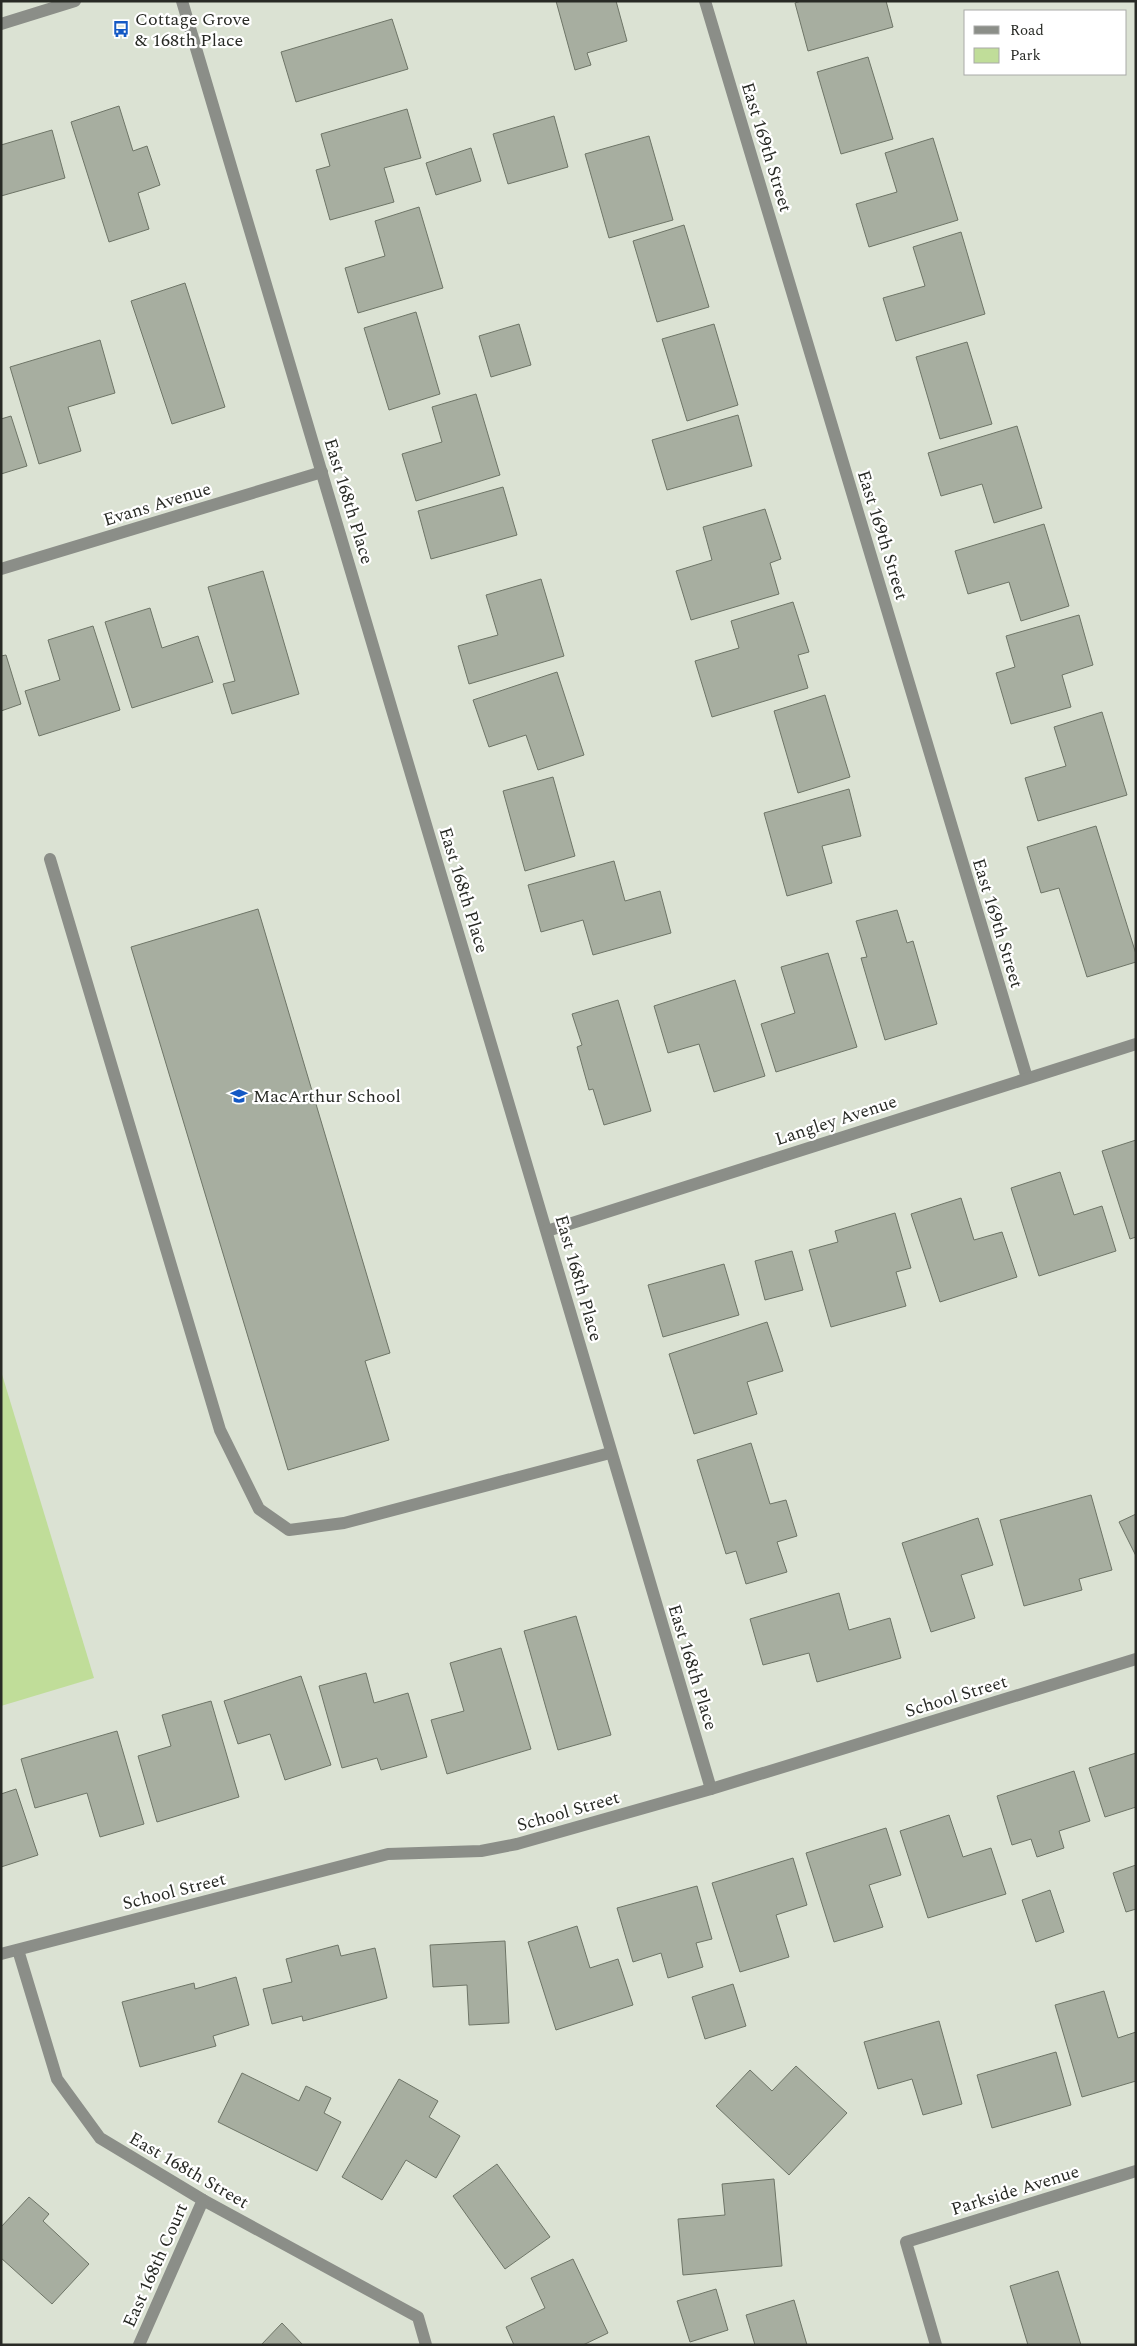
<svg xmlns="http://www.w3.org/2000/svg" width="1137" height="2346" font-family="Spectral,serif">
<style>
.green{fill:#c0dd99}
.building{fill:#a7aea0;stroke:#6e7567}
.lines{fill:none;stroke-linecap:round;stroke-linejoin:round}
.minor{stroke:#8b8e88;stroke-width:12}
.labels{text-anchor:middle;stroke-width:4.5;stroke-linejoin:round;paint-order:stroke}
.poi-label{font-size:18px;fill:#282a25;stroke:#fff;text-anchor:start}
.street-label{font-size:18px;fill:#282a25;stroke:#fff}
</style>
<rect width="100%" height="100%" fill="#dbe2d3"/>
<polygon class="green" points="1,1371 94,1678 1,1706"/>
<g class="building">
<polygon points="556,1 616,1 627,41 587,53 591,65 575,70"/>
<polygon points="801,1 886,1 893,27 808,51 795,3"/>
<polygon points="392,19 408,69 296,102 281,52"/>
<polygon points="868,57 893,139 841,154 817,72"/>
<polygon points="119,106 133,151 147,146 160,185 138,193 149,229 109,242 71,122"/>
<polygon points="407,109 421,158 384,168 394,202 330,220 316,170 330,166 321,134"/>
<polygon points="554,116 568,167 508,184 493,134"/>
<polygon points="52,130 65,178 1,196 1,145"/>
<polygon points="649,136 673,220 609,238 585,154"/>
<polygon points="933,138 958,220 869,247 856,204 897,192 885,153"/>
<polygon points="471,148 481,181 436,195 426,163"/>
<polygon points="419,207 443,288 358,313 345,268 385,256 375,221"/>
<polygon points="684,225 709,307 657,322 633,241"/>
<polygon points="961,232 985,314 896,341 883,298 925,286 913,247"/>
<polygon points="185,283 225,407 172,424 131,301"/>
<polygon points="416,312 440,394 389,410 364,328"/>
<polygon points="519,324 531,365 491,377 479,336"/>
<polygon points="714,324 738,405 687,421 662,339"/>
<polygon points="100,340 115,393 68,407 81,451 39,464 10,367"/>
<polygon points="967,342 992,424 940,439 916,357"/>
<polygon points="476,394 500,475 416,501 402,454 442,442 432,407"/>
<polygon points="738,415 752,466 667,490 652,440"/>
<polygon points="11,416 27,466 1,474 1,419"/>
<polygon points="1017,426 1042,508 994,523 982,484 941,496 928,453"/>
<polygon points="503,487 517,535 431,559 418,511"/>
<polygon points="765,509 781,559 770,563 779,594 691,620 676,571 712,560 703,527"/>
<polygon points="1044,524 1069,606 1021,621 1009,582 968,594 955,551"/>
<polygon points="263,571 299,694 232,714 223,684 235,681 208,587"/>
<polygon points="541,579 564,656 469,684 458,646 498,635 486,595"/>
<polygon points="793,602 809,652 798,655 808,688 712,717 695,661 739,648 731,621"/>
<polygon points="150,608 162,648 198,636 213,682 132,708 105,622"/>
<polygon points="1079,615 1093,665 1062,675 1071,707 1011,724 996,673 1015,667 1006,636"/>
<polygon points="93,626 120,710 39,736 25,691 60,680 48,640"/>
<polygon points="6,655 21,704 1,711 1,656"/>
<polygon points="557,672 584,755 538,770 526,735 489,747 473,700"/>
<polygon points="825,695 850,777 798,793 774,711"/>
<polygon points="1102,712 1127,795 1038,821 1025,778 1066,766 1054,727"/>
<polygon points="553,777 575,856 525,871 503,791"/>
<polygon points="849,789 861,836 822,846 832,883 787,896 764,813"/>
<polygon points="1096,826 1136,954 1136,962 1087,977 1059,888 1041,893 1027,847"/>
<polygon points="614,861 625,901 660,891 671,933 593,955 583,920 541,932 528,885"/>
<polygon points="258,909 390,1353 365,1361 389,1440 288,1470 131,947"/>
<polygon points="897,910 907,943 913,941 937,1024 885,1040 861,958 867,957 856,921"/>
<polygon points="828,953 857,1047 776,1072 761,1024 795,1013 781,967"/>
<polygon points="735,980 765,1076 714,1092 699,1044 668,1053 654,1006"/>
<polygon points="618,1000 651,1111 604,1125 593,1089 589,1090 577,1047 582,1045 572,1014"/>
<polygon points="1136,1140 1136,1237 1130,1239 1102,1151"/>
<polygon points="1060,1172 1074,1215 1102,1206 1116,1251 1039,1276 1011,1188"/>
<polygon points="961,1198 974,1240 1002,1232 1017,1277 940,1302 911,1214"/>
<polygon points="895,1213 911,1268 896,1272 906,1306 831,1327 809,1250 838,1242 835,1231"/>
<polygon points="792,1251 803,1290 765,1300 755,1261"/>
<polygon points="724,1264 739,1315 663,1337 648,1285"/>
<polygon points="767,1322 783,1371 747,1382 757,1414 694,1434 669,1354"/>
<polygon points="751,1443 770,1504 786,1500 797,1536 777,1542 787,1572 746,1584 736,1551 726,1554 697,1460"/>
<polygon points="1091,1495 1112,1570 1079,1579 1082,1590 1024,1606 1000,1520"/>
<polygon points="1136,1514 1136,1556 1119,1522"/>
<polygon points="978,1518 993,1565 961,1575 975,1618 931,1632 902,1543"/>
<polygon points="839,1593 849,1630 890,1618 901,1658 817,1682 809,1653 763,1665 750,1619"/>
<polygon points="576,1616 611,1735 558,1750 524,1631"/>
<polygon points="501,1648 531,1749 447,1774 431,1720 464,1711 450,1663"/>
<polygon points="366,1673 374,1703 408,1693 427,1757 381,1770 377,1758 342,1768 319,1686"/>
<polygon points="301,1676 331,1765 285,1780 270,1734 238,1744 224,1701"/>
<polygon points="211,1701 239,1797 157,1822 138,1756 171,1746 162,1715"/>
<polygon points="117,1731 144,1824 100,1837 87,1793 35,1808 21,1759"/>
<polygon points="1136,1753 1136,1807 1105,1817 1089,1768"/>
<polygon points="1074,1771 1090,1821 1059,1831 1064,1848 1037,1857 1031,1839 1012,1845 997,1796"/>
<polygon points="16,1789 38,1855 1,1867 1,1794"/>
<polygon points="949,1815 963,1857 991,1848 1006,1894 928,1918 900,1831"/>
<polygon points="886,1828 901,1875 869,1885 883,1927 834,1942 806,1853"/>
<polygon points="793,1858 807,1905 776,1915 789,1957 740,1972 712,1883"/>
<polygon points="1136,1865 1136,1909 1126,1912 1113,1873"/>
<polygon points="697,1886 712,1939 696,1943 703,1967 668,1978 661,1953 633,1962 617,1908"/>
<polygon points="1050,1890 1064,1932 1036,1942 1022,1900"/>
<polygon points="577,1926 590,1968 618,1959 633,2005 556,2030 528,1942"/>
<polygon points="505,1941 509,2023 469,2025 467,1985 433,1987 430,1945"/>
<polygon points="338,1945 341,1956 375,1948 387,1998 303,2021 302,2016 272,2024 263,1989 292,1982 286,1959"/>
<polygon points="236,1977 249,2025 213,2036 216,2046 140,2067 122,2002 194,1983 195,1989"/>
<polygon points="733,1984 746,2026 705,2039 692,1997"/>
<polygon points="1104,1991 1118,2038 1136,2032 1136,2081 1082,2097 1055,2005"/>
<polygon points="939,2021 962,2104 923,2115 912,2079 878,2089 864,2042"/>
<polygon points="1056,2052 1071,2105 992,2128 977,2075"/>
<polygon points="796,2066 847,2113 789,2175 716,2106 750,2070 772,2091"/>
<polygon points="242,2073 299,2101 306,2086 331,2098 324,2113 341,2122 317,2171 218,2122"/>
<polygon points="399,2079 438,2101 429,2117 460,2136 436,2178 406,2160 382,2200 342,2177"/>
<polygon points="497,2164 550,2237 505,2269 453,2196"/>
<polygon points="774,2179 782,2266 683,2275 678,2219 725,2215 722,2184"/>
<polygon points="29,2197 49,2214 43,2221 89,2264 52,2304 1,2258 1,2227"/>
<polygon points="573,2259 608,2333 583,2345 514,2345 506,2327 545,2308 531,2278"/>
<polygon points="1058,2271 1081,2345 1028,2345 1010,2286"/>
<polygon points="716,2289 728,2330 690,2342 677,2301"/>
<polygon points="794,2300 807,2345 755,2345 746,2315"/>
<polygon points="282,2323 303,2345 261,2345"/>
</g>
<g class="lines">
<g class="minor">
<path d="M 182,1 C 363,595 532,1194 711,1789"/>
<polyline points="705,1 1027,1078"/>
<polyline points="1,24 75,1"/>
<polyline points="1,569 322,472"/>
<polyline points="50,859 220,1430 259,1509 289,1530 344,1523 610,1453"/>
<polyline points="547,1231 1136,1044"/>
<polyline points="18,1950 57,2079 100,2138 203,2200 418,2317 426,2345"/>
<polyline points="1,1954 388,1854 481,1851 517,1844 711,1789 1136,1659"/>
<polyline points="139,2345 203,2200"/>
<polyline points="936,2345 906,2242 1136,2171"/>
</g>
</g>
<defs>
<g id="bus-bare" transform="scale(1.35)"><path d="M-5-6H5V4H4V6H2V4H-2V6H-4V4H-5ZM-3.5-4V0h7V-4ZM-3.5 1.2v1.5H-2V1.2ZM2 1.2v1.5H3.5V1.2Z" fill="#1459c4" stroke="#fff" stroke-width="2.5" paint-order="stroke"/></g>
<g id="school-bare" transform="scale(1.35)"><path d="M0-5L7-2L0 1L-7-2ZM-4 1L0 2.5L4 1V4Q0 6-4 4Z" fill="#1459c4" stroke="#fff" stroke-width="2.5" paint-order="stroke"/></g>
</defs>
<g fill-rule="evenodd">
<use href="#bus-bare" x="121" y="29"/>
<use href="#school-bare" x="239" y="1096"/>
</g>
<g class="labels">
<g class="poi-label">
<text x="135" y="25">Cottage Grove<tspan x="135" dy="21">&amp; 168th Place</tspan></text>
<text x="253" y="1102">MacArthur School</text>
</g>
<g class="street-label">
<text transform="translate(767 147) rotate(73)" y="6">East 169th Street</text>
<text transform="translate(349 501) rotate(73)" y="6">East 168th Place</text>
<text transform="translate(157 504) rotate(-17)" y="6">Evans Avenue</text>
<text transform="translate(883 535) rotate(73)" y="6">East 169th Street</text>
<text transform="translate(464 890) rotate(73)" y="6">East 168th Place</text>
<text transform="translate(998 923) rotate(73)" y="6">East 169th Street</text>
<text transform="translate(836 1120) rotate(-18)" y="6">Langley Avenue</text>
<text transform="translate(579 1278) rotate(74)" y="6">East 168th Place</text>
<text transform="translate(693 1667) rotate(73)" y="6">East 168th Place</text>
<text transform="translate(956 1696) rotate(-17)" y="6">School Street</text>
<text transform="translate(568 1811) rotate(-16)" y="6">School Street</text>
<text transform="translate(174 1891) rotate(-14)" y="6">School Street</text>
<text transform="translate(189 2170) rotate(30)" y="6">East 168th Street</text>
<text transform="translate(1015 2190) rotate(-17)" y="6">Parkside Avenue</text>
<text transform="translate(155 2265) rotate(-66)" y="6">East 168th Court</text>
</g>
</g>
<rect width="1137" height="2346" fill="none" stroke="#282a25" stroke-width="5"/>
<rect x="964" y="10" width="162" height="65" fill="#ffffff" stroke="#a9aaa8"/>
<rect x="974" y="26" width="25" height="8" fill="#8b8e88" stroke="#a9aaa8"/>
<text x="1010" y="35" font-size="15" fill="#282a25">Road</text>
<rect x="974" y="48" width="25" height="15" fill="#c0dd99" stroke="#a9aaa8"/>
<text x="1010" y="60" font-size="15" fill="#282a25">Park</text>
</svg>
